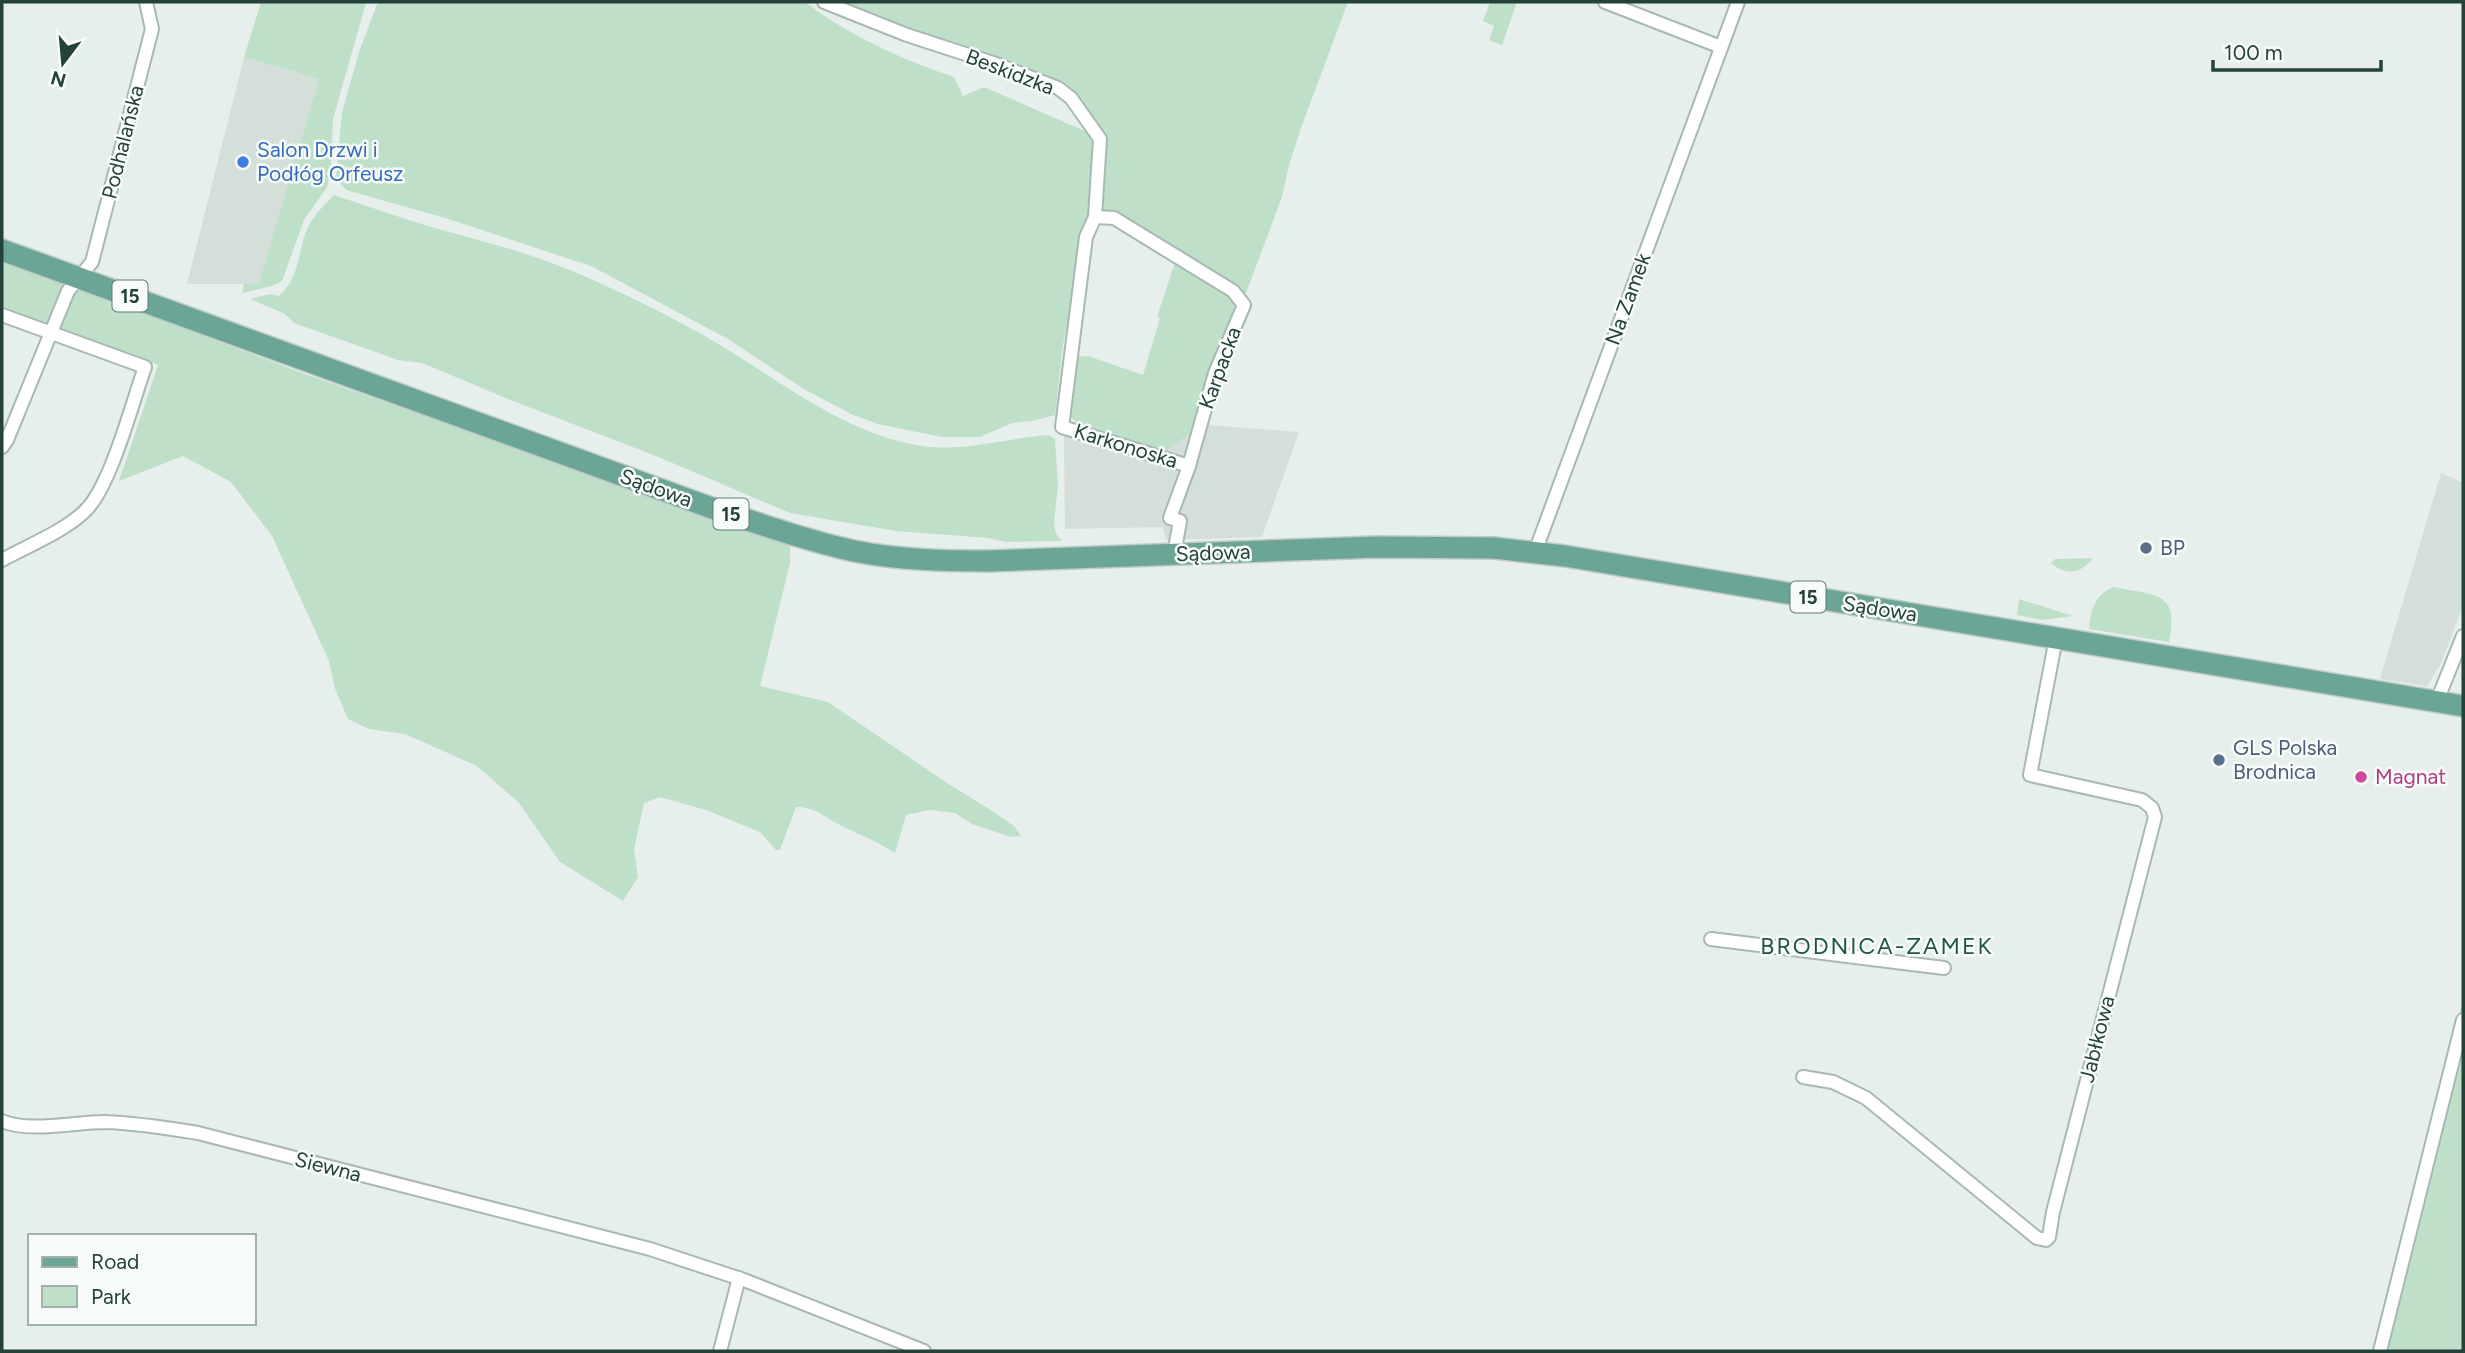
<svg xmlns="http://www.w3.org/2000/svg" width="2465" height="1353" font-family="Figtree,sans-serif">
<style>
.built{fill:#d4dfda}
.green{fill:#bfe0c8}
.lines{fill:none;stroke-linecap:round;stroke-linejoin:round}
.minor-casing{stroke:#a8b8b2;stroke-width:16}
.primary-casing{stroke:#c2cac8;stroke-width:24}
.minor{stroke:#fff;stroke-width:12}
.primary{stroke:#6aa596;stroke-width:21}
.shop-dot{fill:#3f7fe0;stroke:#f7fbf9;stroke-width:2.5}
.service-dot{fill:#5c6f8a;stroke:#f7fbf9;stroke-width:2.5}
.hotel-dot{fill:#d1479c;stroke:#f7fbf9;stroke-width:2.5}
.labels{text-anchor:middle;stroke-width:5;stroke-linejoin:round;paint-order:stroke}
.shield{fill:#f7fbf9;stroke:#637a73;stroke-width:2}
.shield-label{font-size:19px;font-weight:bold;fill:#24423a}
.street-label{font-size:21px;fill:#24423a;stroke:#f7fbf9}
.shop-label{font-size:21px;fill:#366cbe;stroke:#f7fbf9;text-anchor:start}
.service-label{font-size:21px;fill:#4e5e75;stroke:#f7fbf9;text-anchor:start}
.hotel-label{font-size:21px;fill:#b23c85;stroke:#f7fbf9;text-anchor:start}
.neighbourhood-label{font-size:23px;letter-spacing:2px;fill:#1f5548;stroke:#f7fbf9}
</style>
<rect width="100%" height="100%" fill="#e6efeb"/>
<g class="built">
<polygon points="244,57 319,79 259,284 187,284"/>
<polygon points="1208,425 1299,432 1262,537 1166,540 1163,527 1065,529 1064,436 1077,441 1087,431 1167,450 1196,429"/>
<polygon points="2441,473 2463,483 2463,606 2441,663 2427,686 2380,679"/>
</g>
<g class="green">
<polygon points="261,2 366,3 333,119 331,170 327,187 304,220 282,281 272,286 242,293 244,284 259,283 319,79 244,57"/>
<path d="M 378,2 L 805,2 C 848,35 903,60 954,77 L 963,96 L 984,87 L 1103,139 L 1086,105 L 1060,86 L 901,29 L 835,2 L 1348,2 L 1301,128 L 1289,165 L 1282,197 L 1245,296 L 1184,256 L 1090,213 L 1079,247 L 1074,294 L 1063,345 L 1055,415 L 1032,421 L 1012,423 L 980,437 L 941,437 L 878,424 L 853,415 L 802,388 L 728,339 L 591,266 L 445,218 L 346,190 L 336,177 L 342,112 L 360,49 Z"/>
<polygon points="1490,2 1517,2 1502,45 1489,40 1494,26 1483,21"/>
<path d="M 334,195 C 368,206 401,218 435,228 C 485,242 534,254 582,275 C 629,296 675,318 720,345 C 785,384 845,434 922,446 C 966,452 1006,438 1049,435 L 1055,439 L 1058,485 L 1054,523 L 1056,534 L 1062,541 L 1006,542 L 988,538 L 896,531 L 790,513 L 656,456 L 508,399 L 422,363 L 398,360 L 294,323 L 285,314 L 250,299 L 270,294 L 279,296 C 301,277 297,249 309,225 C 316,213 325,204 334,195 Z"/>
<path d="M 2,260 L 305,374 L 790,545 L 790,563 L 760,686 L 828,702 L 950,785 L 991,810 L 1014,826 L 1021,836 L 1011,837 L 972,824 L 955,813 L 929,810 L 906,815 L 895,853 C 876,840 856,834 836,823 C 822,815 814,807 796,807 L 780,850 L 776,850 L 760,832 L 706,810 L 660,797 L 644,803 L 634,849 L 638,877 L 623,901 L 560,862 L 519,803 L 477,766 L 405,734 L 369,729 L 348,719 L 335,689 L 329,661 L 272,536 L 231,482 L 183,456 L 119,481 L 158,365 L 2,307 Z"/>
<polygon points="1175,262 1223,288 1238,303 1196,429 1167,450 1087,431 1069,416 1075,357 1088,356 1143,375 1160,318 1157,317"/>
<path d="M 2093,558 C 2081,574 2066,576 2051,563 L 2055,559 Z"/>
<path d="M 2114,587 C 2155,596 2180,590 2169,642 L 2089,629 C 2090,611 2095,594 2114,587 Z"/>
<polygon points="2019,599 2073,616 2042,620 2017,615"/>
<polygon points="2463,1001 2463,1351 2377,1351 2454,1034"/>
</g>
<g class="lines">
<g class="minor-casing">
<g id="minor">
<polyline points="824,2 907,35 996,64 1058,88 1071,98 1100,139 1095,217 1086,237 1062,427 1189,466"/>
<polyline points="1605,2 1721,47"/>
<polyline points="1095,217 1114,218 1233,291 1244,305 1215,373 1189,466 1170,518 1180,521 1174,554"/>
<path d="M 2,315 L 145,367 C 132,403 111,486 85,511 C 65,531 27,546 2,560"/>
<polyline points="2,447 7,440 68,291 92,262 152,29 146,2"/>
<polyline points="1535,552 1738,2"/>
<polyline points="2437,701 2463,636"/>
<polyline points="1711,939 1944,968"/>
<polyline points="1803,1077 1833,1082 1866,1098 2037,1238 2046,1240 2049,1237 2053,1212 2155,817 2152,808 2142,800 2030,775 2056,638"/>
<path d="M 2,1121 C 30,1133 74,1122 105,1122 C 137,1123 167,1128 198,1133 L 650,1249 L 744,1280 L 924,1351"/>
<polyline points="720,1351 739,1278"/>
<polyline points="2380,1351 2463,1020"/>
</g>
</g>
<g class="primary-casing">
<path id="primary" d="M 2,250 L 709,507 C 757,523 805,540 854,551 C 899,560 944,561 989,561 L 1377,547 L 1494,548 L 1565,556 L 2463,706"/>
</g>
<use href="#minor" class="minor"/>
<use href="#primary" class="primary"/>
</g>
<circle class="shop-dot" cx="243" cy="162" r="7"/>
<g class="service-dot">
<circle cx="2146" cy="548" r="7"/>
<circle cx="2219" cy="760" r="7"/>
</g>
<circle class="hotel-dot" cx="2361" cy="777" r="7"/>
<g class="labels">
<g class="shield">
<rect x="112.5" y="280.5" width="35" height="31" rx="5"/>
<rect x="713.5" y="498.5" width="35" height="31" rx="5"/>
<rect x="1790.5" y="581.5" width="35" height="31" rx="5"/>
</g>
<g class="shield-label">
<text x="130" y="303">15</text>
<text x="731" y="521">15</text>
<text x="1808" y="604">15</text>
</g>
<g class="street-label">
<text transform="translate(1010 72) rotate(21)" y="7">Beskidzka</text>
<text transform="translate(123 142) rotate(-76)" y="7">Podhalańska</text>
<text transform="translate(1628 299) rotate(-70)" y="7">Na Zamek</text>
<text transform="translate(1220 368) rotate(-70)" y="7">Karpacka</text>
<text transform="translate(1126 446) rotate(17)" y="7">Karkonoska</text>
<text transform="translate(656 488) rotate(20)" y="7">Sądowa</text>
<text transform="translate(1213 553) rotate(-2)" y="7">Sądowa</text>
<text transform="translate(1880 609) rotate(9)" y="7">Sądowa</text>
<text transform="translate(2097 1039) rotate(-76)" y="7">Jabłkowa</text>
<text transform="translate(328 1167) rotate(14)" y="7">Siewna</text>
</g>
<g class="shop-label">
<text x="257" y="157">Salon Drzwi i<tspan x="257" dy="24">Podłóg Orfeusz</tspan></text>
</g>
<g class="service-label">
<text x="2160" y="555">BP</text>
<text x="2233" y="755">GLS Polska<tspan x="2233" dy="24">Brodnica</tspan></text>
</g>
<g class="hotel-label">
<text x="2375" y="784">Magnat</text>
</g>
<g class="neighbourhood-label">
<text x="1877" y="954">BRODNICA-ZAMEK</text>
</g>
</g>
<rect width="2465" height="1353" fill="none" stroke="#24423a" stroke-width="7"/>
<rect x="28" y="1234" width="228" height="91" fill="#f7fbf9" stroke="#a3b1ad" stroke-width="2"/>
<rect x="42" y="1257" width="35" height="10" fill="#6aa596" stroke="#a3b1ad" stroke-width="2"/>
<text x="91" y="1269" font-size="21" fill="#24423a">Road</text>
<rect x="42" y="1286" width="35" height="21" fill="#bfe0c8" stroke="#a3b1ad" stroke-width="2"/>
<text x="91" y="1304" font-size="21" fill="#24423a">Park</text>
<g transform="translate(63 63) rotate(196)" stroke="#f7fbf9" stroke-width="5" paint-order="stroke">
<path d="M0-5L12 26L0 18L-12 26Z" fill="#24423a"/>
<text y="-10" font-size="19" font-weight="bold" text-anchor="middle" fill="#24423a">N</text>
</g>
<path d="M2213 60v10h168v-10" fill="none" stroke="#24423a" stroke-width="3.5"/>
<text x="2224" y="60" font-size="21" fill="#24423a" stroke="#f7fbf9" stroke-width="5" paint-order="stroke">100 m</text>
</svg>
